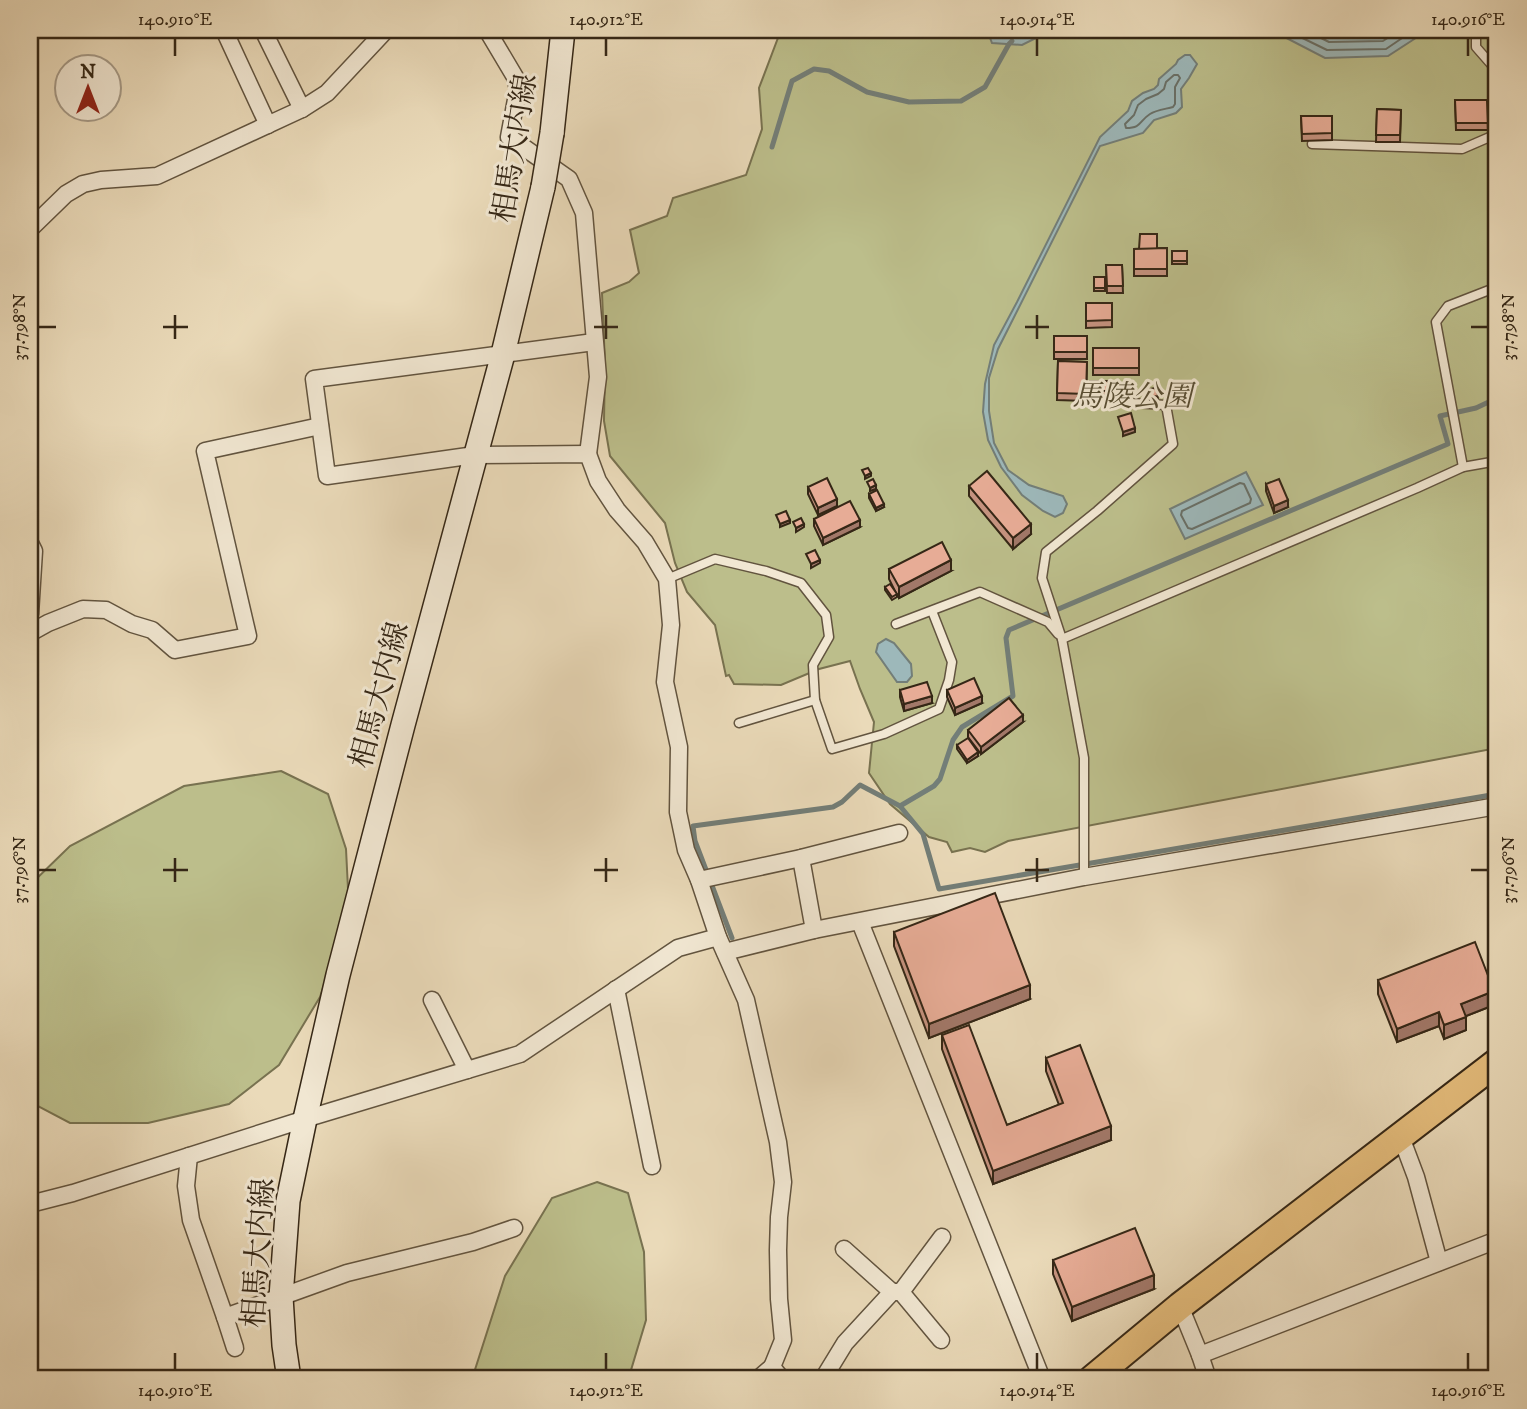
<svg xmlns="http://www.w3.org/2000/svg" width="1527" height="1409" font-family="'IM FELL DW Pica','Noto Serif JP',serif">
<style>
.green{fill:#bcbe8b;stroke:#787250;stroke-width:2}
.water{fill:#9db8ba;stroke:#737e78;stroke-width:2}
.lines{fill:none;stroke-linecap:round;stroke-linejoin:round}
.shore{stroke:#697068;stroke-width:2}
.stream{stroke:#737e78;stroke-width:5}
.service-casing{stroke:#62543f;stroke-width:11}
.minor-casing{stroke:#62543f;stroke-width:19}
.secondary-casing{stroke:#352716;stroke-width:26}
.trunk-casing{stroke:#352716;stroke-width:30}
.service{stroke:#f1e7d2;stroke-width:8}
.minor{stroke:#f1e7d2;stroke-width:16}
.secondary{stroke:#f1e7d2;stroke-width:23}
.trunk{stroke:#e5bd7c;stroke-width:26}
.secondary-bridge-casing{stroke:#352716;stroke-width:26;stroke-linecap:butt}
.secondary-bridge{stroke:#f1e7d2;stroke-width:23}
.wall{fill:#c79481;stroke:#352716;stroke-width:2}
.shaded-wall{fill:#a27869;stroke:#352716;stroke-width:2}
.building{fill:#e7ac96;stroke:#352716;stroke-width:2}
.ticks{fill:none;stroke:#352716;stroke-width:2.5}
.labels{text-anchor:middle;stroke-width:6;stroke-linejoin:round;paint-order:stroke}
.street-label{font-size:30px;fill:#352716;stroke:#f1e7d2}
.park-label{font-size:30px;font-style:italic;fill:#574d33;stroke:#f1e7d2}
.neatline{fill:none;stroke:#352716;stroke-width:2.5}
.ticks-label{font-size:18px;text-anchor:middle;fill:#352716}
</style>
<rect width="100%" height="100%" fill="#eadab9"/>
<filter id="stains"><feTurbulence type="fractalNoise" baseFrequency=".00286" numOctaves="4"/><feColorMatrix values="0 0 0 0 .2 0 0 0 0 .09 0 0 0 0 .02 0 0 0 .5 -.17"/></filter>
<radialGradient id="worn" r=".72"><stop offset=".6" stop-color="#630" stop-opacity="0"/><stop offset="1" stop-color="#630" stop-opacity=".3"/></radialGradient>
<g class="green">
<polygon points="781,30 1497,30 1497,748 1008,841 985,852 970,848 952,852 947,842 929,837 890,804 869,773 874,722 860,689 850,661 819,669 781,685 734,684 729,675 726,676 715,625 687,592 675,563 665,523 610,456 604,421 605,364 602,293 629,282 639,273 630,230 667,216 673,198 746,175 762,129 759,88"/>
<polygon points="281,771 328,794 346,849 349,909 320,997 279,1065 229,1104 148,1123 70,1123 30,1102 30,885 70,846 184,786"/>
<polygon points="597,1182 628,1193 644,1252 646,1320 631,1370 626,1379 472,1379 505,1276 552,1198"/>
</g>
<g class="water">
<polygon points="987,30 1052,30 1022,45 992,43"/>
<polygon points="1271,30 1420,30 1422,34 1388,56 1325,58"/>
<polygon points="1185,55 1190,55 1197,64 1189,78 1181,89 1182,107 1176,113 1154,120 1143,133 1100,146 998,349 989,378 989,411 994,443 1008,470 1029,485 1063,496 1067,504 1063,513 1055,517 1043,511 1022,495 1001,467 988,440 983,412 985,384 994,345 1017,302 1100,137 1128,111 1132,101 1143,93 1154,89 1158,85 1159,79 1176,64 1178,60"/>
<polygon points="1246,472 1263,505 1185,539 1170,509"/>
<polygon points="886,639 894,643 911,664 912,676 907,682 897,682 876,652 878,644"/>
</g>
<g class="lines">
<g class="shore">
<polyline points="1286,30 1327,50 1386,49 1414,30"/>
<polyline points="1305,30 1329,42 1383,41 1400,30"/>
<path d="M 1174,75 L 1178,75 L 1180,78 L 1175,87 L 1175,104 L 1173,107 C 1166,109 1156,110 1150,114 C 1139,121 1142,128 1126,128 L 1125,124 L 1134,115 L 1138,105 L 1146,99 L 1158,94 L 1164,89 L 1166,82 Z"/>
<polygon points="1240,483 1244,484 1251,499 1250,503 1192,529 1188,528 1181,515 1182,511"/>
</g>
<g class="stream">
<polyline points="772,147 792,81 814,69 829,71 867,92 909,102 961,101 985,87 1009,44 1012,41"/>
<polyline points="900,806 934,786 940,779 953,740 962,727 1013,696 1006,638 1009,630 1448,444 1440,416 1476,408 1495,399"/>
<polyline points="732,938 695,841 693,826 833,807 842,802 860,785 900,806 923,834 939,889 1497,794"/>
</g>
<g class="service-casing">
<g id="service">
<polyline points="1476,30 1476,47 1497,71"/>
<polyline points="1312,144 1462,149 1492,136 1497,129"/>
<polyline points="1463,467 1436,322 1448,306 1497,287"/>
<polyline points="667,579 715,559 766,571 801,583 826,615 829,637 813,665 815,700 832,749 884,734 939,709 949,680 952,662 932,611"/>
<polyline points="896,624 980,592 1048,622 1058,634"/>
<polyline points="1062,639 1417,488 1463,467 1497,461"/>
<polyline points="739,723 815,700"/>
<polyline points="1084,877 1084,758 1062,639 1042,578 1046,552 1097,511 1173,444 1166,405 1133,403 1111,399"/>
</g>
</g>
<g class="minor-casing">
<g id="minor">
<polyline points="224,30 268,125"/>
<polyline points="263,30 302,109"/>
<polyline points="487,30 515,77 518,89 509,137 569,179 584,213 598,377 588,454"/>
<polyline points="30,229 66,194 83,184 101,180 157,176 302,109 327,93 386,30"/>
<polyline points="594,342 314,379 327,476 475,455 588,454 598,481 617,510 645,542 667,579 671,625 665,682 679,747 678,812 686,850 699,880 718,937 746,1000 778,1142 783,1182 779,1217 778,1250 779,1299 783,1340 772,1367 782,1379"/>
<polyline points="30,543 34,551 30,614"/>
<polyline points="30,633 48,623 83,609 106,610 132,624 152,630 175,650 248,636 205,451 320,426"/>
<polyline points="801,858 814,930"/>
<polyline points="699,880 801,858 899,833"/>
<polyline points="860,922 1042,1379"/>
<polyline points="725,952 814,930 1084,877 1497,806"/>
<polyline points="616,989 652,1166"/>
<polyline points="432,1000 467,1070"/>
<polyline points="1401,1137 1416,1177 1439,1262"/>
<polyline points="189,1156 186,1186 191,1220 225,1317 347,1273 473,1242 514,1228"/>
<polyline points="30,1204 73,1193 305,1119 520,1054 678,948 718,937"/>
<polyline points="844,1249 892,1292"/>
<polyline points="901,1292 941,1340"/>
<polyline points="1180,1306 1200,1355 1208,1379"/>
<polyline points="225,1317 235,1348"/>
<polyline points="1200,1355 1497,1240"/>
<polyline points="758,1379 772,1367"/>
<polyline points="823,1379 845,1343 892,1292 901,1292 942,1237"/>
</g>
</g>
<g class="secondary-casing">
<g id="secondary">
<polyline points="552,133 563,30"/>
<polyline points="289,1379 284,1345 281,1297 288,1201 305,1119 338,975 403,725 503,354 543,187"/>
</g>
</g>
<g class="trunk-casing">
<polyline id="trunk" points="1092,1379 1180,1306 1497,1062"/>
</g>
<use href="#service" class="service"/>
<use href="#minor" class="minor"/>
<use href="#secondary" class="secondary"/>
<use href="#trunk" class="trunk"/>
<g class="secondary-bridge-casing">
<polyline id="secondary-bridge" points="543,187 552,133"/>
</g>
<use href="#secondary-bridge" class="secondary-bridge"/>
</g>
<g class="wall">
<polygon points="1455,100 1487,100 1488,130 1456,130"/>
<polygon points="1377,109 1401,110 1400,142 1376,142"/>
<polygon points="1301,116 1332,116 1332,140 1302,141"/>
<polygon points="1167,248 1167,276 1134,276 1134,249"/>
<rect x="1172" y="251" width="15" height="13"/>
<polygon points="1106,265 1122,265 1123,293 1107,293"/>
<rect x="1094" y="277" width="11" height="14"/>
<polygon points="1086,303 1112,303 1112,327 1086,328"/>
<rect x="1054" y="336" width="33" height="23"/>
<rect x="1093" y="348" width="46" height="27"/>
<polygon points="1058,361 1087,362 1086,401 1057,400"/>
<rect x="1090" y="381" width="18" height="14"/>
<polygon points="1157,388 1158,400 1150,401 1149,389"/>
<polygon points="1266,484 1288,507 1274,513 1266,491"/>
<polygon points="969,486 1031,534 1013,549 969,496"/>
<polygon points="808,487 837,506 818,515 808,494"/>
<polygon points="869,494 884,507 876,511 869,498"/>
<polygon points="814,519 860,527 823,545 814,526"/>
<polygon points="889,569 951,571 899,598 897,594 897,597 892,600 885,590 885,587 896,593 889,579"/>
<polygon points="900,690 932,703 904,711 900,697"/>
<polygon points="947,690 982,703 955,715 947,697"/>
<polygon points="1023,722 981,754 968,737 968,730"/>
<polygon points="957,745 978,756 967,763 957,749"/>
<polygon points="894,932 1030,999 929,1038 894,946"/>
<polygon points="1378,980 1494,1005 1466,1016 1466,1030 1444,1039 1439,1026 1397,1042 1378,994"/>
<polygon points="942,1035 1007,1125 1059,1105 1046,1071 1046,1058 1111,1140 993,1184 942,1049"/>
<polygon points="1053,1260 1154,1289 1072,1321 1053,1274"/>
</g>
<g class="shaded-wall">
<polygon points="1135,428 1135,432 1123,436 1123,432"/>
<polygon points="871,473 871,476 865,479 865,476"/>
<polygon points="876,485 876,489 870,491 870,488"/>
<polygon points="837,499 837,506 818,515 818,508"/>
<polygon points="1288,500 1288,507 1274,513 1274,506"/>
<polygon points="884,504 884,507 876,511 876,508"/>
<polygon points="790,520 790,523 780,527 780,524"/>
<polygon points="860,520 860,527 823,545 823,538"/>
<polygon points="804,524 804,527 796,532 796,528"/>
<polygon points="1031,524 1031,534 1013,549 1013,538"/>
<polygon points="820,560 820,563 811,568 811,564"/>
<polygon points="951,560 951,571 899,598 899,587"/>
<polygon points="932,696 932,703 904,711 904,704"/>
<polygon points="982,696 982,703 955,715 955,708"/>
<polygon points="1023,715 1023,722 981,754 981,747"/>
<polygon points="978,752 978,756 967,763 967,760"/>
<polygon points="1030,985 1030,999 929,1038 929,1024"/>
<polygon points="1494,991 1494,1005 1461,1018 1461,1004"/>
<polygon points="1439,1012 1439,1026 1397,1042 1397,1029"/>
<polygon points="1466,1017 1466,1030 1444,1039 1444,1025"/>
<polygon points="1111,1126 1111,1140 993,1184 993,1171"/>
<polygon points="1154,1275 1154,1289 1072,1321 1072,1307"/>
</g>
<g class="building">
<polygon points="1455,100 1487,100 1488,123 1456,123"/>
<polygon points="1377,109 1401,110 1400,135 1376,135"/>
<polygon points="1301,116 1332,116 1332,133 1302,134"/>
<polygon points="1140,234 1157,234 1157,249 1139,249"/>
<polygon points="1167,248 1167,269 1134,269 1134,249"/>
<rect x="1172" y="251" width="15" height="10"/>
<polygon points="1106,265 1122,265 1123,286 1107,286"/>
<rect x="1094" y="277" width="11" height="11"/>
<polygon points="1086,303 1112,303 1112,320 1086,321"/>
<rect x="1054" y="336" width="33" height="16"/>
<rect x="1093" y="348" width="46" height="20"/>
<polygon points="1058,361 1087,362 1086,394 1057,393"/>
<rect x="1090" y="381" width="18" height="10"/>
<polygon points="1157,388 1158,396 1150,397 1149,389"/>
<polygon points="1131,413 1135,428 1123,432 1118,417"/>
<polygon points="868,468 871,473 865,476 862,470"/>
<polygon points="987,471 1031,524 1013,538 969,486"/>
<polygon points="827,478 837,499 818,508 808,487"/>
<polygon points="873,479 876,485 870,488 867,482"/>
<polygon points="1279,479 1288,500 1274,506 1266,484"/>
<polygon points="877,490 884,504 876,508 869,494"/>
<polygon points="850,501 860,520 823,538 814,519"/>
<polygon points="786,511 790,520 780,524 776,515"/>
<polygon points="801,518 804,524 796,528 793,522"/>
<polygon points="942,542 951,560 899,587 889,569"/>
<polygon points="815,550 820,560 811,564 806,554"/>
<polygon points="890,584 897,594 892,597 885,587"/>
<polygon points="974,678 982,696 955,708 947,690"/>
<polygon points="927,682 932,696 904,704 900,690"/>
<polygon points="1009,698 1023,715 981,747 968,730"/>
<polygon points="968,738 978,752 967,760 957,745"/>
<polygon points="995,893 1030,985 929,1024 894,932"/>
<polygon points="1475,942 1494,991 1461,1004 1466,1017 1444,1025 1439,1012 1397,1029 1378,980"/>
<polygon points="969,1025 1007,1125 1063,1103 1046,1058 1080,1045 1111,1126 993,1171 942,1035"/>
<polygon points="1135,1228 1154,1275 1072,1307 1053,1260"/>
</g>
<path class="ticks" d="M 175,38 L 175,56M 606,38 L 606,56M 1037,38 L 1037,56M 1468,38 L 1468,56M 175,315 L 175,339M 606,315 L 606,339M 1037,315 L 1037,339M 38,327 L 56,327M 163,327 L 188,327M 594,327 L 618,327M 1025,327 L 1049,327M 1471,327 L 1488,327M 175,858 L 175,882M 606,858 L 606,882M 1037,858 L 1037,882M 38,870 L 56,870M 163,870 L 188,870M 594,870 L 618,870M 1025,870 L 1049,870M 1471,870 L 1488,870M 175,1353 L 175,1370M 606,1353 L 606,1370M 1037,1353 L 1037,1370M 1468,1353 L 1468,1370"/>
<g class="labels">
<g class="street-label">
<text transform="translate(514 148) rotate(-81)" y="10">相馬大内線</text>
<text transform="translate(379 695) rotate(-75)" y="10">相馬大内線</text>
<text transform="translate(258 1253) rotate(-86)" y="10">相馬大内線</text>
</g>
<g class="park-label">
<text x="1132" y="406">馬陵公園</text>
</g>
</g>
<rect width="1527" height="1409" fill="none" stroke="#eadab9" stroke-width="77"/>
<g transform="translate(88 88)"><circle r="33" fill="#f1e7d2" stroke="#a69a87" stroke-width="2"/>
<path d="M0-5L12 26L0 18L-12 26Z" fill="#8f2418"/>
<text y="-10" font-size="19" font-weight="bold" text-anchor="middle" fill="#352716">N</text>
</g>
<rect x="38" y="38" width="1450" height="1332" class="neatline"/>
<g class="ticks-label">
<text x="175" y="25">140.910°E</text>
<text x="606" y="25">140.912°E</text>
<text x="1037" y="25">140.914°E</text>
<text x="1468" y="25">140.916°E</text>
<text transform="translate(19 327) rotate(-90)" y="6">37.798°N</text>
<text transform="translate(1508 327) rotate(-90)" y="6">37.798°N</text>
<text transform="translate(19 870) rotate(-90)" y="6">37.796°N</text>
<text transform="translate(1508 870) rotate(-90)" y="6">37.796°N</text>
<text x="175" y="1396">140.910°E</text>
<text x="606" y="1396">140.912°E</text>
<text x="1037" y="1396">140.914°E</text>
<text x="1468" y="1396">140.916°E</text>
</g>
<rect width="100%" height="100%" filter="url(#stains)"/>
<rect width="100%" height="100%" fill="url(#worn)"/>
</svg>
